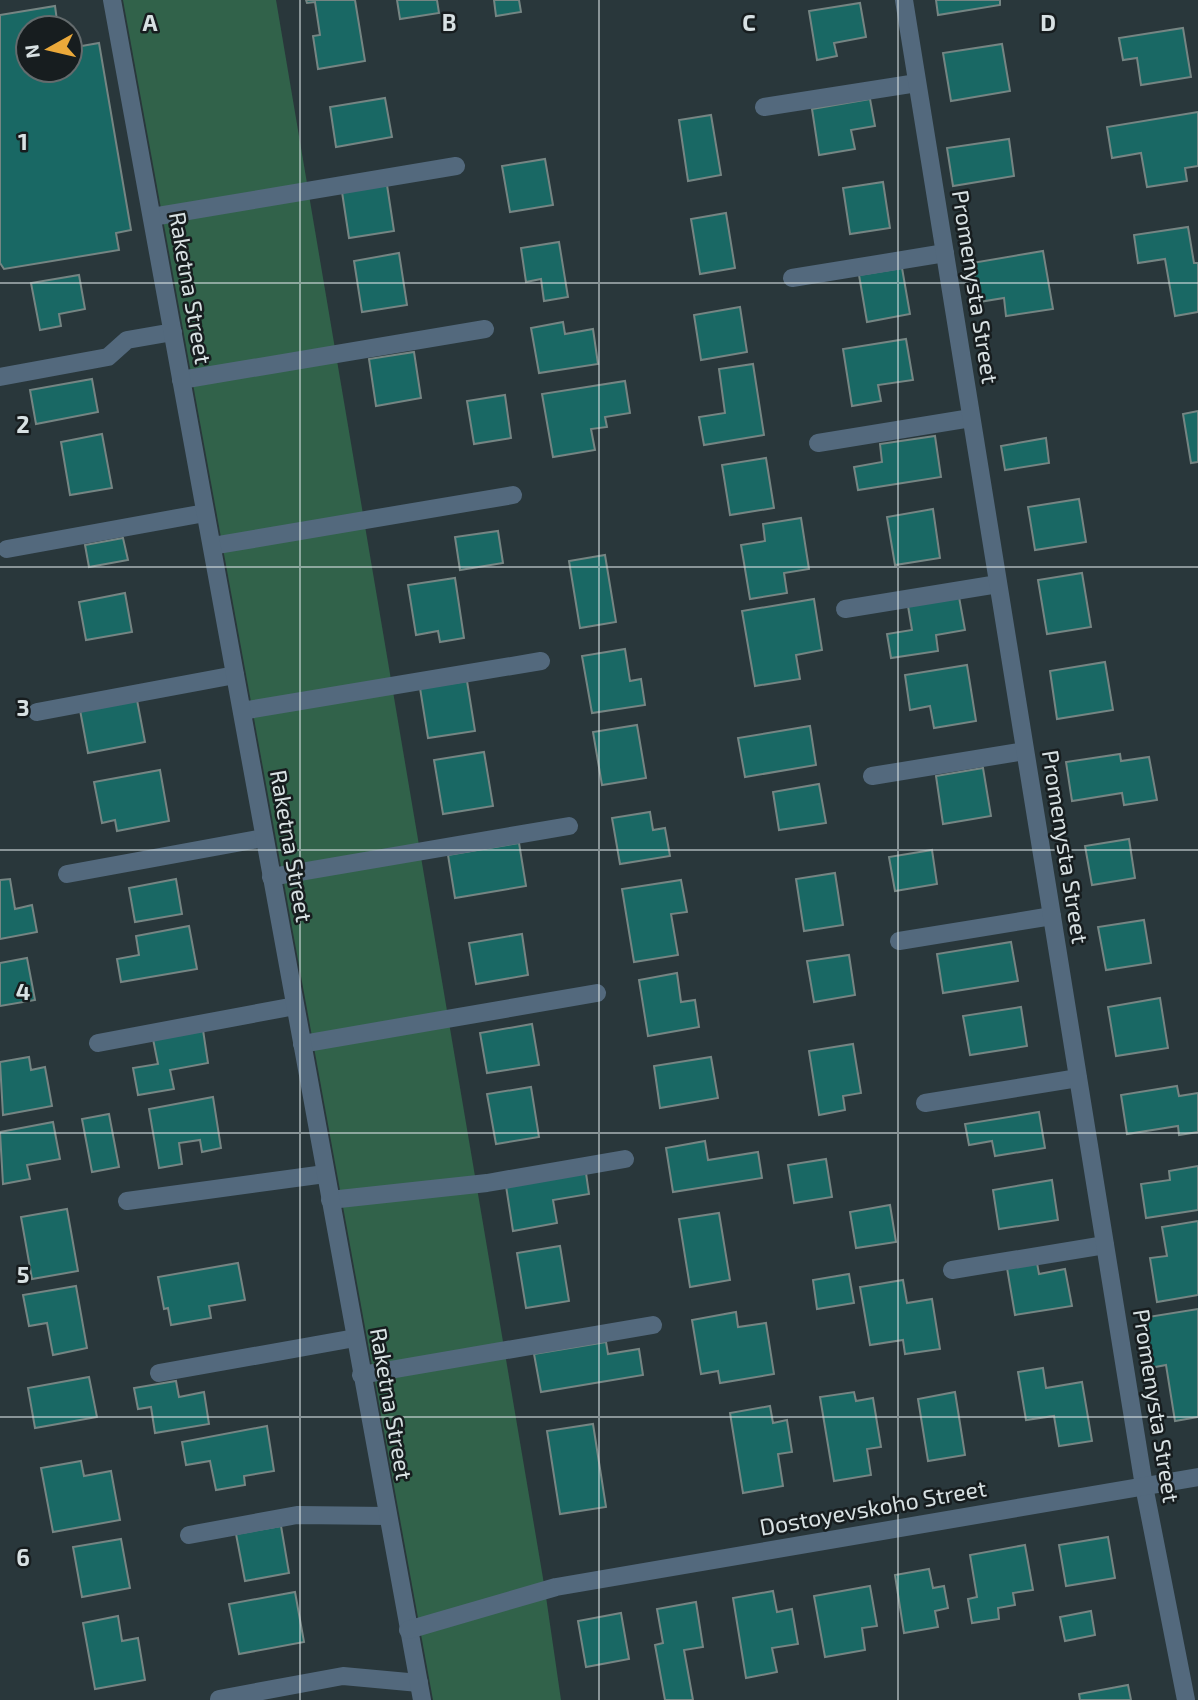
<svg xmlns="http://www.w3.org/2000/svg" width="1198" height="1700" font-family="'Exo 2',sans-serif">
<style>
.green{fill:#31624a}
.building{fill:#196864;stroke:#758583;stroke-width:2}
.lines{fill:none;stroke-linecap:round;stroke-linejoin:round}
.service{stroke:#53697d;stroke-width:18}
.minor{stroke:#53697d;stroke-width:18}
.grid{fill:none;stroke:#d8e1e3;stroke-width:2;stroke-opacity:0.55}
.labels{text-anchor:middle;stroke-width:5;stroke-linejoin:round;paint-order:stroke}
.street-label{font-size:23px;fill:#d8e1e3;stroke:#171d1f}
.grid-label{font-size:23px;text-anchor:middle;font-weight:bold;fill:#d8e1e3;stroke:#171d1f;stroke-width:5;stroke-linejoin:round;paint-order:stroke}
</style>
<rect width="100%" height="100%" fill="#29373b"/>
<polygon class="green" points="123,0 276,0 545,1590 561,1700 433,1700"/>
<g class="building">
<polygon points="306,0 355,0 365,61 318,69 313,36 320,35 315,2 307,3"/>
<polygon points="397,0 437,0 439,13 400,19"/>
<polygon points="494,0 519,0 521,12 496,16"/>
<polygon points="936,0 1000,0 1000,5 938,15"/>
<polygon points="860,3 866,37 834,43 837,56 817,60 809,11"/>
<polygon points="55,6 58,28 28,28 28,70 70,70 70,48 99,43 131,230 116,233 119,250 4,269 0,263 0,15"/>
<polygon points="1183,28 1191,77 1141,85 1137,58 1123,60 1119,38"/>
<polygon points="1002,44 1010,91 951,101 943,53"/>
<polygon points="385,98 392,137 336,147 330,107"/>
<polygon points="870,99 875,126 851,130 855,149 819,155 812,109"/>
<polygon points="1198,112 1198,166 1185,168 1187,181 1147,187 1141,153 1112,158 1107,127"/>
<polygon points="711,115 721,175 688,181 679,120"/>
<polygon points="1009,139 1014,176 953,186 947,148"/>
<polygon points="545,159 553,205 510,212 502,166"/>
<polygon points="883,182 890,228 850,234 843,188"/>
<polygon points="387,185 394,231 349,238 342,192"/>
<polygon points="726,213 735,268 700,274 691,219"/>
<polygon points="1188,227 1194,263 1198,263 1198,312 1175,316 1165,259 1138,263 1134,235"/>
<polygon points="559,242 568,297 544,301 541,279 526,282 521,248"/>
<polygon points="1043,251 1053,309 1006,316 1004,298 979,302 972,263"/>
<polygon points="399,253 407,305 362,312 354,261"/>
<polygon points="902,268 910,314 867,322 859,275"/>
<polygon points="79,275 85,309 59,314 61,326 40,330 31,283"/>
<polygon points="740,307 747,352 701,360 694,315"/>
<polygon points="563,322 565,334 593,329 598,364 539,373 531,328"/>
<polygon points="906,339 913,380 878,385 881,401 852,406 843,349"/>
<polygon points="414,352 421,398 376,406 369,359"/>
<polygon points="753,364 764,435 704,445 699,417 725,413 719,369"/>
<polygon points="92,379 98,412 36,424 30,390"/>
<polygon points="625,381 630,413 605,417 607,427 591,429 595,450 553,457 542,394"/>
<polygon points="505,395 511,438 474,444 467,401"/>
<polygon points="1198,411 1198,462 1191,463 1183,414"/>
<polygon points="102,434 112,488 70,495 61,442"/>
<polygon points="935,436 941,477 858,490 854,467 882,462 880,444"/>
<polygon points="1046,438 1049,463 1005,470 1001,446"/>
<polygon points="766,458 774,508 730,515 722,465"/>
<polygon points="1079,499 1086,542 1035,550 1028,507"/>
<polygon points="933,509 940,558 895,565 887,517"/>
<polygon points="801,518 809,569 784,573 787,593 750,599 741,545 765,541 763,524"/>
<polygon points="498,531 503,563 460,570 455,537"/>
<polygon points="123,538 128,560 89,567 85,545"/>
<polygon points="605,555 616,622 580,628 569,561"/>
<polygon points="1082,573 1091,627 1047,634 1038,580"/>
<polygon points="455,578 464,638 440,642 438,631 416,635 408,585"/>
<polygon points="125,593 132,632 86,640 79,602"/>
<polygon points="959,597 965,630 936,635 938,651 891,658 887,634 912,630 908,606"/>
<polygon points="814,599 822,650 796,655 800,679 755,686 742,611"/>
<polygon points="625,649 630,681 641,679 645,705 592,713 582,656"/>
<polygon points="1105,662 1113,710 1057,719 1050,671"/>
<polygon points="967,665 976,721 934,728 930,706 910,710 905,675"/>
<polygon points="467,681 475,731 428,738 420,688"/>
<polygon points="137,700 145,742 88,753 80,710"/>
<polygon points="637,725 646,778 602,785 593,732"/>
<polygon points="810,726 816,765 745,777 738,738"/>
<polygon points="484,752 493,806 443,814 434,760"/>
<polygon points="1120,754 1121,761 1149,757 1157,800 1124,805 1122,793 1072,801 1066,762"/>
<polygon points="983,768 991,816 943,824 936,776"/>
<polygon points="160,770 169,821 117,831 115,820 102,823 94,782"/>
<polygon points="819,784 826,823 779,830 773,792"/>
<polygon points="650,812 653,830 665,828 670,856 620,864 612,818"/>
<polygon points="1129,839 1135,878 1092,885 1085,846"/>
<polygon points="519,843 526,886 455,898 448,855"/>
<polygon points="932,850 937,884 895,891 889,857"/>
<polygon points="835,873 843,925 804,931 796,879"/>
<polygon points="10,879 15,909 32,905 37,932 0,939 0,880"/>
<polygon points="176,879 182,914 135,922 129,888"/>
<polygon points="681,880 687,912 671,914 678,955 634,962 622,889"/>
<polygon points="1144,920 1151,963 1106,970 1098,927"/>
<polygon points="189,926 197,969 121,982 117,959 139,955 136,936"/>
<polygon points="522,934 528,975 476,984 469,943"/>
<polygon points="1011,942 1018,981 943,993 937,954"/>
<polygon points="849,955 855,995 814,1002 807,961"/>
<polygon points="27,958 35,1000 0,1006 0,963"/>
<polygon points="677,973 681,1002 695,1000 699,1027 648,1036 639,980"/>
<polygon points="1160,998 1168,1048 1116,1056 1108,1007"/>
<polygon points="1021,1007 1027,1046 970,1055 963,1016"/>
<polygon points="532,1024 539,1065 487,1073 480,1033"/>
<polygon points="203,1030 208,1063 170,1070 174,1089 138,1095 133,1068 158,1064 153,1039"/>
<polygon points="853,1044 861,1093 843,1096 845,1110 819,1115 809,1051"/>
<polygon points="29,1057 31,1070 45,1067 52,1106 3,1115 0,1062"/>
<polygon points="711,1057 718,1098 660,1108 654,1066"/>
<polygon points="1177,1086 1179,1096 1198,1093 1198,1132 1179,1135 1178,1126 1127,1134 1121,1095"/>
<polygon points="531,1087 539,1137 496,1144 487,1094"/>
<polygon points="213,1097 221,1148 202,1152 200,1140 179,1143 182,1164 159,1168 149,1109"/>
<polygon points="1039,1112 1045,1148 995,1156 992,1141 969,1145 965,1124"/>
<polygon points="109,1114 119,1167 92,1172 82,1119"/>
<polygon points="53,1122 60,1159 27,1165 30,1179 3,1184 0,1132"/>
<polygon points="705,1141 708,1160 758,1152 762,1178 673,1192 666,1148"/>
<polygon points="826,1159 832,1197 794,1203 788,1165"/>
<polygon points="1198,1166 1198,1210 1146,1218 1141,1184 1170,1180 1169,1171"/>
<polygon points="586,1173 589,1194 553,1200 557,1223 513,1231 506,1186"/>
<polygon points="1052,1180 1058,1220 999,1229 993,1190"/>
<polygon points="890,1205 896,1242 856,1248 850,1212"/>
<polygon points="67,1209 78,1271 32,1279 21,1217"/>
<polygon points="719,1213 730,1280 690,1287 679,1219"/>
<polygon points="1198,1221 1198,1295 1157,1302 1150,1258 1167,1256 1162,1227"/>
<polygon points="560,1246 569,1301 526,1308 517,1253"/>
<polygon points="238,1263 245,1300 209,1306 211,1318 171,1325 168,1308 164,1309 158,1277"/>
<polygon points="1037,1263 1039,1274 1065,1269 1072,1306 1015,1315 1007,1268"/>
<polygon points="849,1274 854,1303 817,1309 813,1280"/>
<polygon points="903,1280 907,1303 932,1299 940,1349 905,1354 903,1340 870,1345 860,1287"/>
<polygon points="76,1286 87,1348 53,1355 47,1323 29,1326 23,1295"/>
<polygon points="1198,1309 1198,1417 1175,1421 1166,1365 1150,1368 1142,1318"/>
<polygon points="736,1312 738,1327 766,1323 774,1374 720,1383 718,1371 701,1374 692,1320"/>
<polygon points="606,1342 608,1354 639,1349 643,1375 541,1392 534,1354"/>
<polygon points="1043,1368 1046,1388 1082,1382 1092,1441 1059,1446 1054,1416 1026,1420 1018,1372"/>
<polygon points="89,1377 97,1417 35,1428 28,1388"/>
<polygon points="176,1381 179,1397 204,1392 209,1424 155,1433 151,1407 138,1409 134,1388"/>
<polygon points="854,1392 856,1401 873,1398 881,1447 867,1449 871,1475 834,1481 820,1397"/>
<polygon points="955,1392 965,1455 928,1461 918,1399"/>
<polygon points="770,1406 773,1423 787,1420 792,1452 778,1454 783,1486 743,1493 730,1413"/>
<polygon points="593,1424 606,1507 560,1514 547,1431"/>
<polygon points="267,1426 274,1471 244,1476 245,1485 216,1490 210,1461 186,1465 182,1442"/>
<polygon points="81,1461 84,1476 111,1471 120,1520 53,1532 41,1468"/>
<polygon points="281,1526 289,1573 245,1581 236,1534"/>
<polygon points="1108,1537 1115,1578 1066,1586 1059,1545"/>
<polygon points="121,1539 130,1588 82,1597 73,1547"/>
<polygon points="1025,1545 1033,1590 1013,1593 1015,1605 998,1608 999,1619 972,1623 968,1599 977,1597 970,1555"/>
<polygon points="929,1569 933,1588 944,1586 948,1608 935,1611 938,1627 904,1633 895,1575"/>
<polygon points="870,1586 877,1626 862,1628 865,1650 825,1657 814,1596"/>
<polygon points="773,1591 777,1612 792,1609 798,1644 772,1648 777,1672 746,1678 733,1598"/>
<polygon points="295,1592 304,1642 239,1654 229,1604"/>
<polygon points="696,1602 703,1647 684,1650 693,1700 665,1700 655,1645 663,1643 657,1609"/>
<polygon points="1091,1611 1095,1635 1065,1641 1060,1617"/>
<polygon points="621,1613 629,1659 586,1667 578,1621"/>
<polygon points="118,1616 122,1641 138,1638 145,1680 95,1689 83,1623"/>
<polygon points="1128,1685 1131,1700 1080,1700 1079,1694"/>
</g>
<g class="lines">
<g class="service">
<polyline points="764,107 917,83"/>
<polyline points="152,217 456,166"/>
<polyline points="792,278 945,253"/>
<polyline points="0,377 108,357 127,340 173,332"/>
<polyline points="181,380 485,329"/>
<polyline points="818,443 971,418"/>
<polyline points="212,546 513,495"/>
<polyline points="7,549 205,513"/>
<polyline points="845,609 998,584"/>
<polyline points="242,711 541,661"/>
<polyline points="37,712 235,675"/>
<polyline points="872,776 1025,751"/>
<polyline points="67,874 264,838"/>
<polyline points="271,877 569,826"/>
<polyline points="899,941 1052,916"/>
<polyline points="98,1043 295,1006"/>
<polyline points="302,1044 597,993"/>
<polyline points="925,1103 1078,1078"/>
<polyline points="330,1200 487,1183 625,1159"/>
<polyline points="127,1201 325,1174"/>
<polyline points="952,1270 1105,1245"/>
<polyline points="159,1373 355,1338"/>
<polyline points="361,1375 653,1325"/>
<polyline points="189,1535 297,1515 387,1516"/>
<polyline points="219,1699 343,1676 419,1683"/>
</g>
<g class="minor">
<polyline points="112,0 422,1700"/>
<polyline points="904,0 1144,1486 1186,1700"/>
<polyline points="408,1630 556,1587 1198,1477"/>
</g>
</g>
<path class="grid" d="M 300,0 L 300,1700M 599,0 L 599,1700M 898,0 L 898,1700M 0,283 L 1198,283M 0,567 L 1198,567M 0,850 L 1198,850M 0,1133 L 1198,1133M 0,1417 L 1198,1417"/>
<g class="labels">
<g class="street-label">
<text transform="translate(975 287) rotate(81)" y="8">Promenysta Street</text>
<text transform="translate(190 288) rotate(80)" y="8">Raketna Street</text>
<text transform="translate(291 846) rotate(80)" y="8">Raketna Street</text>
<text transform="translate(1065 847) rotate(81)" y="8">Promenysta Street</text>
<text transform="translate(391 1404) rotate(80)" y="8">Raketna Street</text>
<text transform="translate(1156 1406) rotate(81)" y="8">Promenysta Street</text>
<text transform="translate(873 1508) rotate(-10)" y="8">Dostoyevskoho Street</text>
</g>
</g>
<g class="grid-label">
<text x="150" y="31">A</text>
<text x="449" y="31">B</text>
<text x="749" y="31">C</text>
<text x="1048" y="31">D</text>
<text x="23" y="150">1</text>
<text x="23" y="433">2</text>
<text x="23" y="716">3</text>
<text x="23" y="1000">4</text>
<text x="23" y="1283">5</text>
<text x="23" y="1566">6</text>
</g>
<g transform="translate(49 49) rotate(262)"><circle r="33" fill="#171d1f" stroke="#646b6d" stroke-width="2"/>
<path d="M0-5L12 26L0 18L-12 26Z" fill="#eba93a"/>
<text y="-10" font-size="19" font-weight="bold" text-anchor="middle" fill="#d8e1e3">N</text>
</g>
</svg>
